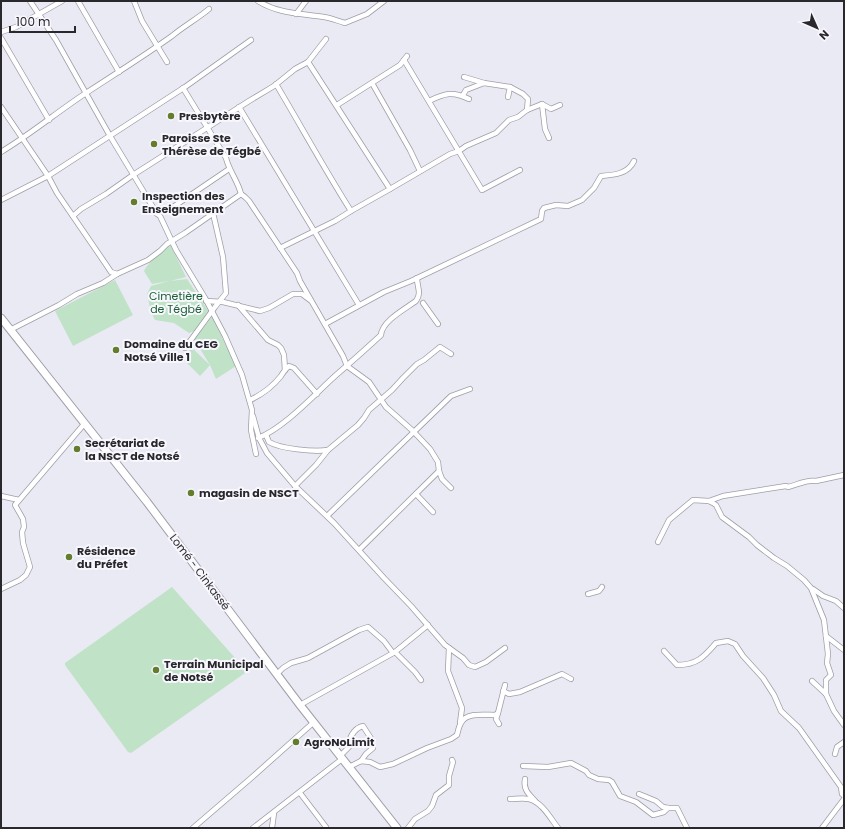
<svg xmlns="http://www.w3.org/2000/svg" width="845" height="829" font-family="Poppins,sans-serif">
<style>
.green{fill:#c0e2c7}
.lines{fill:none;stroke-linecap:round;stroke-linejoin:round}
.minor-casing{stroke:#9e9ea8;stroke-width:6}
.highway-casing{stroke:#9e9ea8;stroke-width:9}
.minor{stroke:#fff;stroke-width:4.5}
.highway{stroke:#fff;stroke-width:7}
.poi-dot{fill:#647c2e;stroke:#f8f7fe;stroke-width:1.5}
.labels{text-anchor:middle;stroke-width:4;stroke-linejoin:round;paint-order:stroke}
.poi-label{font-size:11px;font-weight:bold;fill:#29292d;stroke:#f8f7fe;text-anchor:start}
.park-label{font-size:11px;fill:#1a6134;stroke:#f8f7fe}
.street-label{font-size:11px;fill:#29292d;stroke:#f8f7fe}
</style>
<rect width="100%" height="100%" fill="#eaeaf4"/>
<g class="green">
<path d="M 170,244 L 186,277 L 170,281 L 187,279 L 209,312 L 195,331 L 189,333 L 174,323 L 155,320 L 151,312 L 147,294 L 151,286 L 169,281 L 152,284 L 144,271 C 150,259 163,254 170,244 Z"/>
<polygon points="115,280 133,315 73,346 55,311"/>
<polygon points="212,317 236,366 216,379 210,365 200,376 182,358 192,348 210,365 194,339"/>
<polygon points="172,587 244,668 245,673 131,753 128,752 65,665 65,663"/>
</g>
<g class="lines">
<g class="minor-casing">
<g id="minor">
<polyline points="30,1 56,40 110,136 157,214 160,216 176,250 205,298 225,336 242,375 252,410 251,430 256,454"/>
<polyline points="78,1 119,72"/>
<polyline points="134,1 142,21 167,62"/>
<path d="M 258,1 C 279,14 300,13 324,17 C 331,18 338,21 345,23 L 367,14 L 384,1"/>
<polyline points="296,14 306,1"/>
<polyline points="1,32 16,27 62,1"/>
<polyline points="1,38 49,120"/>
<polyline points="404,60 482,190 520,170"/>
<polyline points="308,62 390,189 450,154 459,151 466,146 496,133 509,120 518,117 527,110 542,104 551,109 560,105"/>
<polyline points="464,77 484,83"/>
<polyline points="372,83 410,150 420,171"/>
<path d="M 276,84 C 301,126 325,170 351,211 L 335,221 L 280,248"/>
<polyline points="510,87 523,94 528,99 527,110"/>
<path d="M 183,88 L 226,158 C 229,171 238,181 241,194 L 245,197 L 249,201 L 297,273 L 300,281 L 343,356 L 347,366 L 369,382 L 386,407 L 413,431 L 430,449 L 438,462 L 439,471 L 442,479 L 451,488"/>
<polyline points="463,95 466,90 484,83 510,87 508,97"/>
<path d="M 429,101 C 445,93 453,91 469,99"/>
<polyline points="542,104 545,129 549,138"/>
<polyline points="337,105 400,65 407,56"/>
<polyline points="1,107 48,176 57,193 105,263 111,272 117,274"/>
<polyline points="239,107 359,305"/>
<path d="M 1,152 C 31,134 57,112 86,93 C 115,74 144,56 172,36 C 184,26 197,19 209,9"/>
<polyline points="1,200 48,176 185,87 251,40"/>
<polyline points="173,207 229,169"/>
<polyline points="351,211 390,189"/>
<polyline points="73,216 81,209 106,194 133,175 249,101 274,86 295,69 308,62 326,39"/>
<polyline points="206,301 223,302 260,311 269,308 293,294 302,294 310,300"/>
<polyline points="423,303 438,324"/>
<polyline points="238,305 268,340 278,345 281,348 284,355 285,370"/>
<path d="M 325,324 L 384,292 L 411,281 L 541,219 L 542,211 L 544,208 L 556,205 L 568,206 L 582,200 L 594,188 L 601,176 C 614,175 628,174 634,161"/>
<polyline points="10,330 59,305 77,294 103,283 117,274 148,260 160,251 167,244 185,233 241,194"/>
<polyline points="185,348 215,307 226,293 223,257 213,213"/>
<path d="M 250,400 C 261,395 273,386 281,376 C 283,373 285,369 289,366 L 294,368 L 317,394"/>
<polyline points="253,416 259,438 267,453 295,486 334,523 384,578 411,606 445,645 463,658 469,665 475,667 486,662 505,648"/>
<path d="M 266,435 L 269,442 C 281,449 314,452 328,450"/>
<path d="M 258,438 C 284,428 314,395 335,376 C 350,363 366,349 381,335 C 382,321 405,309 416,301 C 422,293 417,287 417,278"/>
<polyline points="295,486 316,465 328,450 358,425 364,418 369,410 392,390 403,378 417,364 424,360 440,347 451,354"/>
<polyline points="416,494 433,512"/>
<polyline points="1,496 19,500"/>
<path d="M 709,501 L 723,496 L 786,486 L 788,487 C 797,485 807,479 816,481 L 844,475"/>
<polyline points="327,516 451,396 470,389"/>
<polyline points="658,542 669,520 693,500 709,501 713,503 716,505 722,517 749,537 757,545 774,558 787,566 804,580 811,588 824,620 828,654 827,663 831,675 826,680 826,694 834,711 844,725"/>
<polyline points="359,550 439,471"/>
<polyline points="1,589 20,580 26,575 30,567 23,543 22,532 24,527 23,519 15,505 85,423"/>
<polyline points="813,589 823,596 836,601 844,608"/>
<polyline points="588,594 599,591 602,587"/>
<polyline points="826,636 844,650"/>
<polyline points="449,648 448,671 462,708 460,723"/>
<path d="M 664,651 L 677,665 C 697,665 704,657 716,643 L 728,641 L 735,644 L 743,656 L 763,678 L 774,695 L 781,711 L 799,728 L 841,787 L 842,794 L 844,796"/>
<polyline points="395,652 415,672 421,680"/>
<polyline points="277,674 283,668 291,663 308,658 359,630 368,627 384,641 393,653"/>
<polyline points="812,681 826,694"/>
<polyline points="503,691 509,694 520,692 562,674 571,679"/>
<polyline points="300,705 395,652 428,625"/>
<polyline points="498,713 496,719 499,724"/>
<polyline points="835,754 837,747 844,742"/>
<path d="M 340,756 L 349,747 L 348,745 C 350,737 354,728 363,726 L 372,740 L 373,748 L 366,754 L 361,761"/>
<polyline points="523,766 548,767 571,763 586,771 589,775 598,779 609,780 612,782 620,796 636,802 653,815 664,812 668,808"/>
<path d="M 349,767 L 361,761 L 370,762 L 380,767 L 393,764 L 427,748 L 451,739 L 457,735 C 458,731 459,726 461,723 C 466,712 485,715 495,715 L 498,713 L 505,685"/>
<path d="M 525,779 C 523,790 529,794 535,801"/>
<polyline points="300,793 326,827"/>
<polyline points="639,794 656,801 663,807 668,808 677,808 687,828"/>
<path d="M 510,799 C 516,799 523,798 529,799 C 542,802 551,819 558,828"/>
<polyline points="193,828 250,779 314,722"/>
<polyline points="253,828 342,759"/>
<polyline points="272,828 274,813"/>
<polyline points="408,828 415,819 428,811 432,806 436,795 449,785 449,776 453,762 452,760"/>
<polyline points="822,828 844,799"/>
</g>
</g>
<g class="highway-casing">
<polyline id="highway" points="1,318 147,502 300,705 397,828"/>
</g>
<use href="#minor" class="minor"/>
<use href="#highway" class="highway"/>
</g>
<g class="poi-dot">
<circle cx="171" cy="116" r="4"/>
<circle cx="154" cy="144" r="4"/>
<circle cx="134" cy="202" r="4"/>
<circle cx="116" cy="350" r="4"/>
<circle cx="77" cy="449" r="4"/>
<circle cx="191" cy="493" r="4"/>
<circle cx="69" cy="557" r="4"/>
<circle cx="156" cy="670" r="4"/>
<circle cx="296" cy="742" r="4"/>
</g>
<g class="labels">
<g class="poi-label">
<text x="179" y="120">Presbytère</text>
<text x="162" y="142">Paroisse Ste<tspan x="162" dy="13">Thérèse de Tégbé</tspan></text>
<text x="142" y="200">Inspection des<tspan x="142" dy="13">Enseignement</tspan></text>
<text x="124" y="348">Domaine du CEG<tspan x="124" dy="13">Notsé Ville 1</tspan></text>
<text x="85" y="447">Secrétariat de<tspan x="85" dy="13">la NSCT de Notsé</tspan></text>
<text x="199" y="497">magasin de NSCT</text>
<text x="77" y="555">Résidence<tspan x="77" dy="13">du Préfet</tspan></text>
<text x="164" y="668">Terrain Municipal<tspan x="164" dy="13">de Notsé</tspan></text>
<text x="304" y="746">AgroNoLimit</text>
</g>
<g class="park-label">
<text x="176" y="300">Cimetière<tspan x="176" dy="13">de Tégbé</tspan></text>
</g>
<g class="street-label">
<text transform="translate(200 572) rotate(53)" y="4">Lomé - Cinkassé</text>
</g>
</g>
<rect width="845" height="829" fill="none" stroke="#29292d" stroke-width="4"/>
<g transform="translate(817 28) rotate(135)" stroke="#f8f7fe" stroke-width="3" paint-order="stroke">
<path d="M0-3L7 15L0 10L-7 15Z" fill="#29292d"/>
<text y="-6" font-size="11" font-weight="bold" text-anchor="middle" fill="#29292d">N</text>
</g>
<path d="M10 26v6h65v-6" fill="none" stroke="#29292d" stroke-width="2"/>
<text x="16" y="26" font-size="12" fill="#29292d" stroke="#f8f7fe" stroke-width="3" paint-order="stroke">100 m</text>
</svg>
